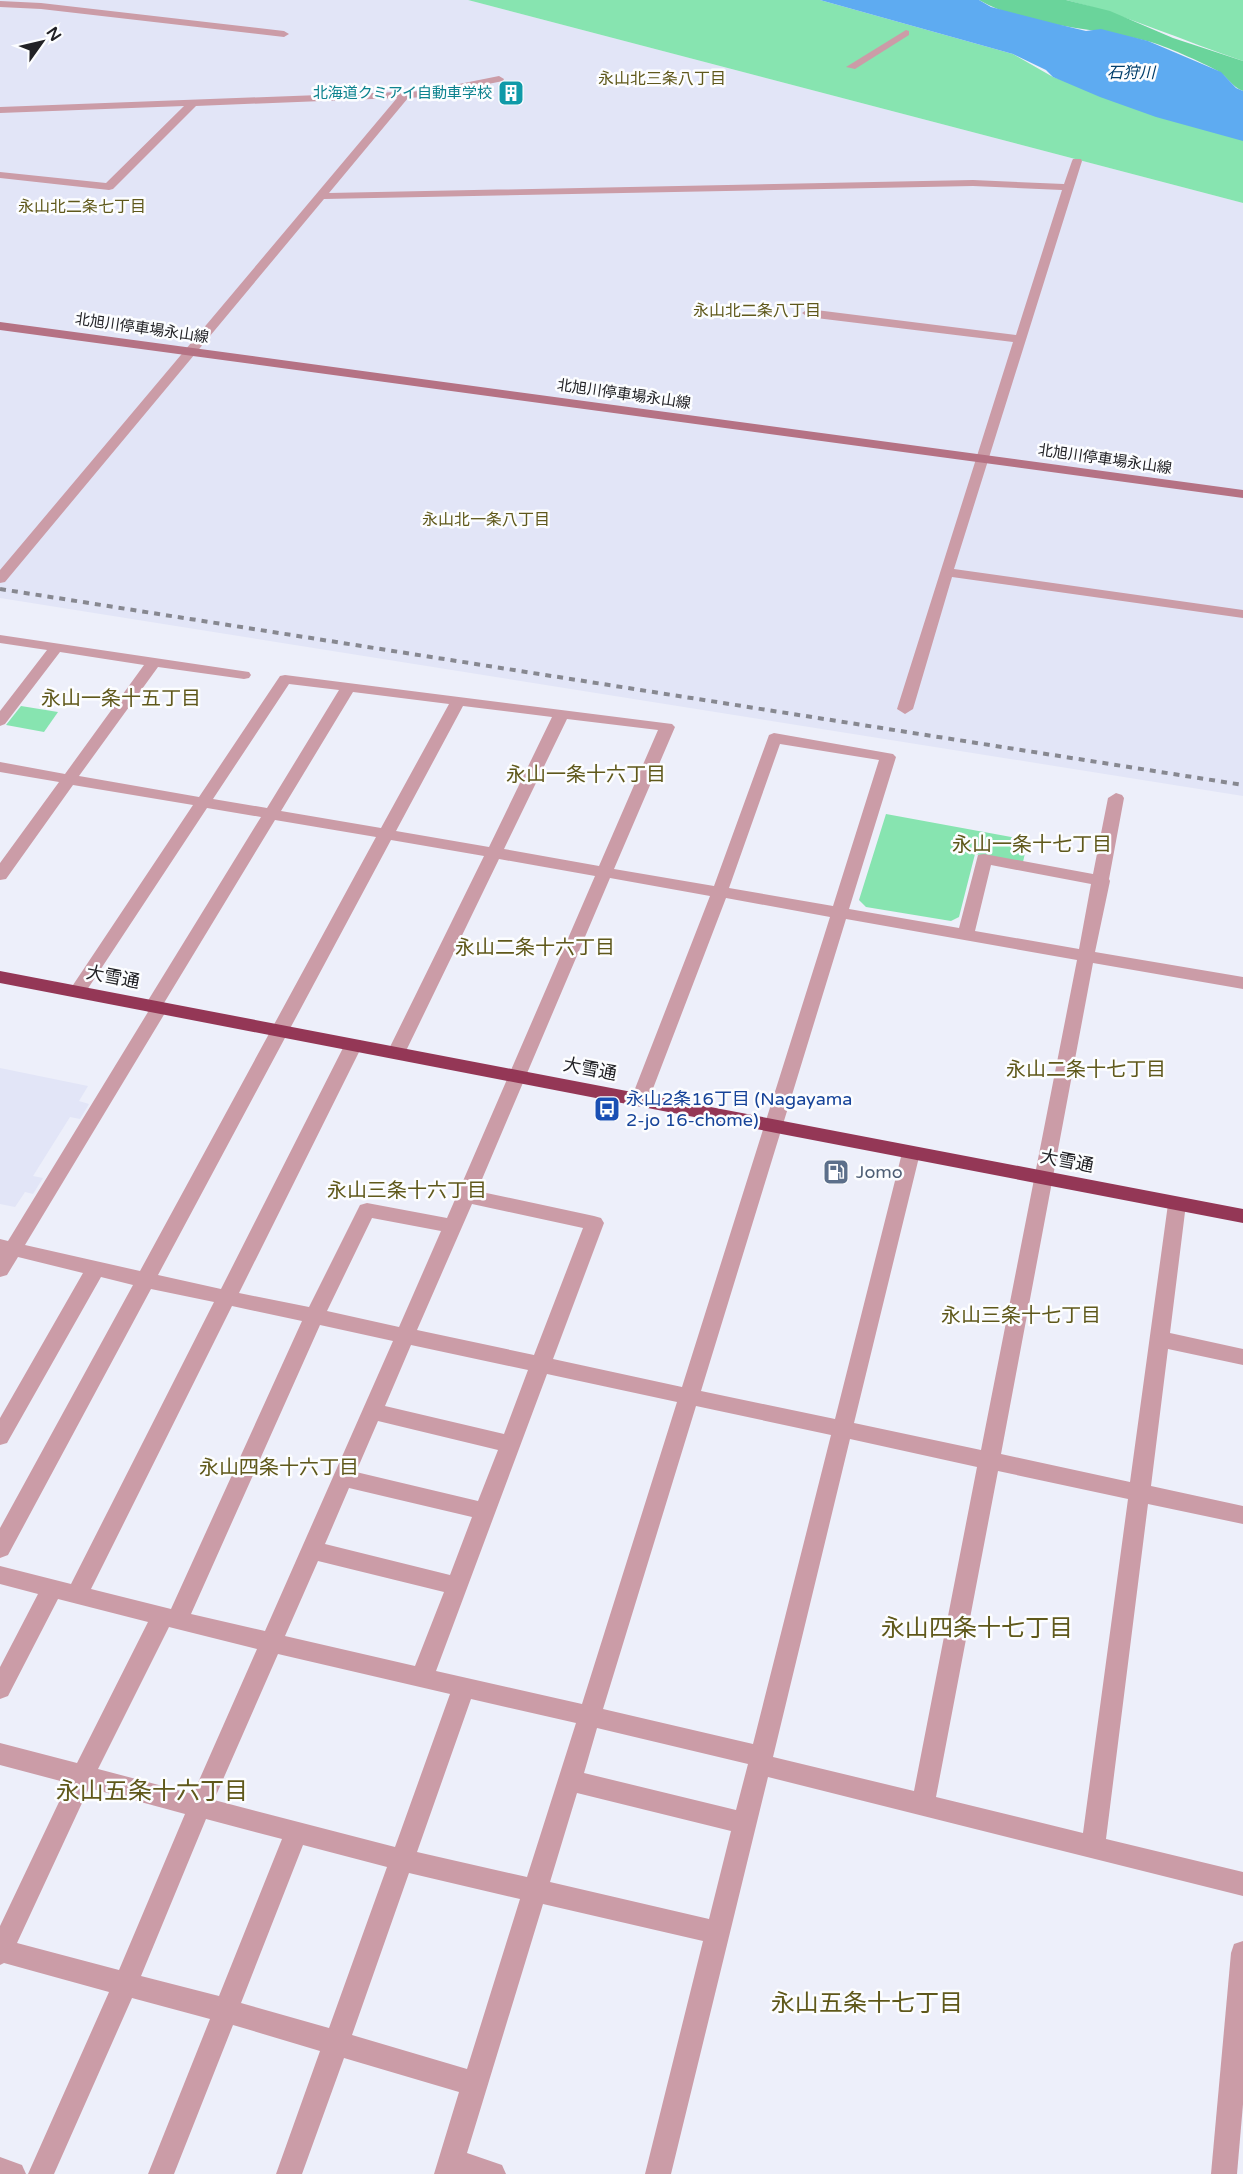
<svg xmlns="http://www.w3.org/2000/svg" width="1243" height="2174" font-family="'Varela Round','Noto Sans JP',sans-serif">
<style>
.built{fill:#e2e5f7}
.green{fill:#87e4b0}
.forest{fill:#6ad49b}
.water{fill:#5eabf1}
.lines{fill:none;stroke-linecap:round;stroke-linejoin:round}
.street{fill:#cb9ca7;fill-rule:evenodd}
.secondary{fill:#b57284;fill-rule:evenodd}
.highway{fill:#943756;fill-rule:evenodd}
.rail{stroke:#878890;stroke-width:4;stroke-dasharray:6 6;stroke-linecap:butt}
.labels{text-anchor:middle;stroke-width:5;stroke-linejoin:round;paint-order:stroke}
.far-culture-label{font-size:15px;fill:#0d838f;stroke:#fcfdff;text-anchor:end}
.far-street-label{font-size:15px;fill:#222226;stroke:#fcfdff}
.far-water-label{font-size:16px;font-style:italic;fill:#013e6b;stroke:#fcfdff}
.far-neighbourhood-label{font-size:16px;fill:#5f581b;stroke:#fcfdff}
.street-label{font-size:18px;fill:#222226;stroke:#fcfdff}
.transit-label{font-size:18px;fill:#164399;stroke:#fcfdff;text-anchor:start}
.service-label{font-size:18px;fill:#4e5e75;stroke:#fcfdff;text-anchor:start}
.neighbourhood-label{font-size:20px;fill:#5f581b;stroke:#fcfdff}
.near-neighbourhood-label{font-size:24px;fill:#5f581b;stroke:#fcfdff}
</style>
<rect width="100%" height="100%" fill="#edeffa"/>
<g class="built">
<polygon points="0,0 468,0 1243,203 1243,796 0,598"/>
<polygon points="0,1068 88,1086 79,1101 89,1104 80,1119 70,1117 33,1176 43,1178 33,1194 25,1192 15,1207 0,1204"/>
</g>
<g class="green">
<polygon points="468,0 820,0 1013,54 1053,77 1243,140 1243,203"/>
<path d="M 1066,0 L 1243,0 L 1243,61 C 1184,41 1126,15 1066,0 Z"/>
<polygon points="21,706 58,712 44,732 6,725"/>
<polygon points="886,814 1028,840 1023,862 975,854 959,917 951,921 866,907 859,900"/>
</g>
<path class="forest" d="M 979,0 L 1066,0 L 1110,11 L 1173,38 L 1243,61 L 1243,91 C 1232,87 1228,77 1218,71 C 1201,62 1166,46 1147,41 C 1096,27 1025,27 979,0 Z"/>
<polygon class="water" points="820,0 979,0 991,7 1057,24 1086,31 1101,29 1148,41 1221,72 1236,88 1243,91 1243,141 1156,117 1100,97 1053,77 1046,70 1013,54"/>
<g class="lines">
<g class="street">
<polygon points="0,1 41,3 284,31 289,34 284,37 41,9 0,7"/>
<polygon points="906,30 909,31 909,35 855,69 846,67"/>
<polygon points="499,76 504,79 503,81 424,97 408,98 329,193 973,180 1064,184 1072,161 1073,159 1081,159 1082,161 954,569 1243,610 1243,618 952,577 913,709 905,714 897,709 1013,342 808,317 802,313 808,309 1016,335 1062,190 973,186 324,199 5,582 0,583 0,570 397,98 196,106 113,189 109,190 0,178 0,172 106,183 184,106 0,113 0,107 424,91"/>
<path d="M 0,635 L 249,672 L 251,675 L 249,678 L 244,679 L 158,667 L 79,776 L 199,797 L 280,676 L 285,675 L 672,724 L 675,727 L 614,869 L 714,886 L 769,735 L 774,733 L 893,754 L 896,757 L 849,909 L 959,928 L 978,855 L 984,854 L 1093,874 L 1108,798 L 1116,793 L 1122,795 L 1124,798 L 1109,879 L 1110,881 L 1095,952 L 1243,977 L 1243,989 L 1093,963 L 1001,1454 L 1130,1482 L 1168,1204 L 1170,1199 L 1177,1197 L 1184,1199 L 1186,1204 L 1170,1333 L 1243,1349 L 1243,1365 L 1168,1349 L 1151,1486 L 1243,1506 L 1243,1524 L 1148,1504 L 1106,1839 L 1243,1872 L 1243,1896 L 768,1777 L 671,2174 L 645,2174 L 703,1941 L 543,1904 L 467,2153 L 502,2165 L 506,2174 L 434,2174 L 459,2092 L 344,2058 L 302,2174 L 276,2174 L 320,2051 L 233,2025 L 174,2174 L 148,2174 L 210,2019 L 132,1998 L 54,2174 L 28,2174 L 109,1992 L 4,1963 L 0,1965 L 0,1926 L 68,1783 L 0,1765 L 0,1743 L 77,1763 L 148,1622 L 58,1599 L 8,1696 L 0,1699 L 0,1667 L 38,1594 L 0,1584 L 0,1566 L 71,1584 L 214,1302 L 151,1289 L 8,1555 L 0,1558 L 0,1528 L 133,1285 L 101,1277 L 7,1443 L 0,1445 L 0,1418 L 83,1273 L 18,1257 L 7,1275 L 0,1277 L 0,1239 L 8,1241 L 148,1012 L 144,1007 L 261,817 L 207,808 L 83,996 L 71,996 L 68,992 L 71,988 L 193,805 L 73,785 L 6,879 L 0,880 L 0,863 L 59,782 L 0,772 L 0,762 L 65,774 L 144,665 L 60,652 L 5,724 L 0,726 L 0,711 L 47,650 L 0,643 ZM 289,684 L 339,690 L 267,808 L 213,799 ZM 353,692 L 449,704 L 381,828 L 281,811 ZM 463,706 L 552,717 L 489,847 L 396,831 ZM 567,719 L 658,730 L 599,866 L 504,849 ZM 780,744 L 879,760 L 833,906 L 729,888 ZM 275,820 L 376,837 L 140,1271 L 25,1245 L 168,1008 L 164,1003 ZM 391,840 L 484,856 L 387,1053 L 390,1057 L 396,1059 L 402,1057 L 405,1053 L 499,859 L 595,876 L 447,1218 L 367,1203 L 360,1205 L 309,1307 L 239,1293 L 363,1044 L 360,1040 L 348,1040 L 345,1044 L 221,1289 L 158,1275 ZM 991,865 L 1091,884 L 1079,949 L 975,931 ZM 610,878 L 710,896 L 631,1099 L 634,1104 L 640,1105 L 646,1104 L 649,1099 L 726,898 L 830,917 L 682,1387 L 553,1359 L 604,1223 L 601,1218 L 594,1216 L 477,1191 ZM 846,919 L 1077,960 L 981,1450 L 854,1423 L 920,1153 L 918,1148 L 911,1146 L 904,1148 L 902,1153 L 835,1419 L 701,1391 ZM 472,1204 L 583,1228 L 534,1355 L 417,1330 ZM 372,1218 L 441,1231 L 399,1327 L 327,1311 ZM 232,1306 L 302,1321 L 171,1609 L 91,1589 ZM 320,1325 L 393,1341 L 265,1631 L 191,1614 ZM 411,1345 L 528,1370 L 504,1434 L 385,1406 ZM 547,1374 L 677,1402 L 582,1704 L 436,1671 ZM 696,1406 L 831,1435 L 753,1744 L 603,1709 ZM 378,1421 L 498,1450 L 478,1501 L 356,1472 ZM 850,1439 L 977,1467 L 914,1791 L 773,1757 ZM 998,1471 L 1128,1499 L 1083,1833 L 936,1797 ZM 349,1488 L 472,1517 L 450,1575 L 325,1544 ZM 318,1561 L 444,1592 L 415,1666 L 285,1636 ZM 169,1627 L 257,1649 L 193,1794 L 98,1769 ZM 278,1654 L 450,1694 L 395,1847 L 214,1800 ZM 471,1699 L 576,1723 L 527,1877 L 417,1852 ZM 597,1728 L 748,1764 L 736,1810 L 584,1773 ZM 89,1788 L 185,1814 L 119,1970 L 17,1943 ZM 577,1793 L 731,1831 L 709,1919 L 550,1882 ZM 206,1819 L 282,1839 L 219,1996 L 141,1976 ZM 303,1845 L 387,1867 L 329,2028 L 241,2003 ZM 409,1873 L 520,1899 L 467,2069 L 352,2035 Z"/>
<polygon points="1243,1941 1243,2104 1237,2174 1211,2174 1231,1953 1234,1944"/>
<polygon points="0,2157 22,2165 26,2174 0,2174"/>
</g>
<polygon class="secondary" points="0,322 1243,490 1243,498 0,330"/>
<polygon class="highway" points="0,971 1243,1209 1243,1223 0,983"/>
<polyline class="rail" points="0,589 1243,785"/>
</g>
<defs>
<g id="building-square" transform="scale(1.35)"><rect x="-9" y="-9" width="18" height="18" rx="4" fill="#0f9aa8" stroke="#fcfdff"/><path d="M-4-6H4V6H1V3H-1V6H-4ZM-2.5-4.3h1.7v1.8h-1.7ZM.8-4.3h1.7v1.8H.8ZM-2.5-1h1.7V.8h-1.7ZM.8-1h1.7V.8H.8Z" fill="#fff"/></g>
<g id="bus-square" transform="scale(1.35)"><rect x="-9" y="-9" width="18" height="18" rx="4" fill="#1a4fb4" stroke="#fcfdff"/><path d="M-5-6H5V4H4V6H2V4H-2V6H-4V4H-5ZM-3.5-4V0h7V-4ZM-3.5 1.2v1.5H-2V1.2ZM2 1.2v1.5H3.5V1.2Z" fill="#fff"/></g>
<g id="fuel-square" transform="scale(1.35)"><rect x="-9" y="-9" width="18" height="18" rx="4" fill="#5c6f8a" stroke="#fcfdff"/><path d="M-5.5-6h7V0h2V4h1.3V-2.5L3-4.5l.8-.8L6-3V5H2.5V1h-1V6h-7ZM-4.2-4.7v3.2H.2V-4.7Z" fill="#fff"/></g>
</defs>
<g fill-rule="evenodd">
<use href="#building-square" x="511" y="93"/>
<use href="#bus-square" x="607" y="1109"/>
<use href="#fuel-square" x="836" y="1172"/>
</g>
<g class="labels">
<g class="far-culture-label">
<text x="492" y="98">北海道クミアイ自動車学校</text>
</g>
<g class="far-street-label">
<text transform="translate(142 328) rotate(8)" y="5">北旭川停車場永山線</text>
<text transform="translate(624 394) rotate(8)" y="5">北旭川停車場永山線</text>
<text transform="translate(1105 459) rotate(8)" y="5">北旭川停車場永山線</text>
</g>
<g class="far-water-label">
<text x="1131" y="78">石狩川</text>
</g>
<g class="far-neighbourhood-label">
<text x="662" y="84">永山北三条八丁目</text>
<text x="82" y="212">永山北二条七丁目</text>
<text x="757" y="316">永山北二条八丁目</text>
<text x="486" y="525">永山北一条八丁目</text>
</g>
<g class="street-label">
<text transform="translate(113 977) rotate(11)" y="6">大雪通</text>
<text transform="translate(590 1069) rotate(11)" y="6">大雪通</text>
<text transform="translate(1067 1161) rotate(11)" y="6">大雪通</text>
</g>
<g class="transit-label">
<text x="626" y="1105">永山2条16丁目 (Nagayama<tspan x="626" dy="21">2-jo 16-chome)</tspan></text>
</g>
<g class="service-label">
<text x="856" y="1178">Jomo</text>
</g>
<g class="neighbourhood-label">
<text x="121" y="705">永山一条十五丁目</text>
<text x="586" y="781">永山一条十六丁目</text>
<text x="1032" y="851">永山一条十七丁目</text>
<text x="535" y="954">永山二条十六丁目</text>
<text x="1086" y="1076">永山二条十七丁目</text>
<text x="407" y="1197">永山三条十六丁目</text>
<text x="1021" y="1322">永山三条十七丁目</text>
<text x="279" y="1474">永山四条十六丁目</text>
</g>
<g class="near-neighbourhood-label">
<text x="977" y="1636">永山四条十七丁目</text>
<text x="152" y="1799">永山五条十六丁目</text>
<text x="867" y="2011">永山五条十七丁目</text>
</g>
</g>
<g transform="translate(42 42) rotate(56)" stroke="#fcfdff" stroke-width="4.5" paint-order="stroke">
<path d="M0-4.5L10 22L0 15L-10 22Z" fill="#222226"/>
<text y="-9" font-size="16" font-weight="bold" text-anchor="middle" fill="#222226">N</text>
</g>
</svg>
